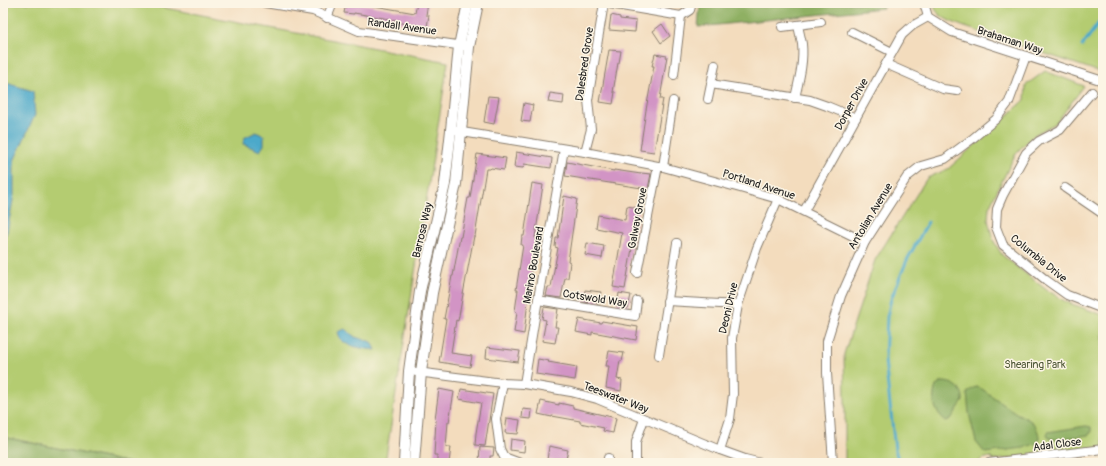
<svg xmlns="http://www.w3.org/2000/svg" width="1106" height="466" font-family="Pangolin,sans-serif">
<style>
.green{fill:#b4cc71;stroke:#687446}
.forest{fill:#8fb063;stroke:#566640}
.water{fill:#4ca9ca;stroke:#346273}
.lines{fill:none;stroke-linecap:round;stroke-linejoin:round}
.stream{stroke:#4ca9ca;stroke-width:3}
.building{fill:#d294c5}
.minor-casing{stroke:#887c6c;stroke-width:10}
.tertiary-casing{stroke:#887c6c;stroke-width:12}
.minor{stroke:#fff;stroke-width:8}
.tertiary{stroke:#fff;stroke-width:10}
.labels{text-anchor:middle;stroke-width:3;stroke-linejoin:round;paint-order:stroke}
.street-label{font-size:11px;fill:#1c1c1c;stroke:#fcf5e5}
.park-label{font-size:11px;fill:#515a3a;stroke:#fcf5e5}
</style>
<rect width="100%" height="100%" fill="#fcf5e5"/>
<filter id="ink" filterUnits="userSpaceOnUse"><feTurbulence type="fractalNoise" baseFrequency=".025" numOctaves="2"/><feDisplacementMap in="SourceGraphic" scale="8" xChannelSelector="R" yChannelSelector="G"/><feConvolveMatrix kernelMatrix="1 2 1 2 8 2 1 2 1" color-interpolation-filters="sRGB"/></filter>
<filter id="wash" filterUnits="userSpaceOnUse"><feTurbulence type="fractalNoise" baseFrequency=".012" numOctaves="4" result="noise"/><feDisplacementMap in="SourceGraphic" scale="16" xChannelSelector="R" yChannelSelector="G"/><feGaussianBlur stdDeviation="0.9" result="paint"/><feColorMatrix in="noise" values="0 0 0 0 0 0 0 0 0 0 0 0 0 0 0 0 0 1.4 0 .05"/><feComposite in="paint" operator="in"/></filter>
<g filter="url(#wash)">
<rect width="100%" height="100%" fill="#f3dcbd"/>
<g class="green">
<polygon points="3,3 139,3 448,62 385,463 130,463 3,437"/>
<path d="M 933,3 L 1103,3 L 1103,73 L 962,26 C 950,21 936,17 933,3 Z"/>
<polygon points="1045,71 1084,86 1056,123 1034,135 1016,153 989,207 988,220 993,240 1002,255 1044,288 1066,302 1103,315 1103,449 993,460 990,457 982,459 977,463 845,463 845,401 844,354 875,260 927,178 948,169 1025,100 1026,85"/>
</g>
<g class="forest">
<polygon points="700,3 881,3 883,8 698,27"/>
<path d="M 942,382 C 953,382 964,388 963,401 L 951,419 L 946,421 C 934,411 931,400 936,386 Z"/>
<path d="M 977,387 L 982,389 C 993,397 1005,405 1016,413 C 1021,416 1028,418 1033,423 C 1037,428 1041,437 1038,443 L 1023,448 L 985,453 L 976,442 L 969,413 L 967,393 L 973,388 Z"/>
<polygon points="1086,426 1091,427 1091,433 1088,435 1055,440 1049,438 1047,435 1048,432"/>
<polygon points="3,437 130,463 3,463"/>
</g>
<g class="water">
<polygon points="3,82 33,91 35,115 14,161 14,195 7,232 3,240"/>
<polygon points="256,132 264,136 264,145 260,151 243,144 244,138"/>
<path d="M 345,329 L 355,337 L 372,342 L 376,350 C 366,349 345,347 340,338 C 339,336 339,334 338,332 Z"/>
</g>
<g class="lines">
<g class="stream">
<polyline points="1082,46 1103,17"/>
<polyline points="899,463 895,449 885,360 887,317 891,299 907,260 928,222"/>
</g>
</g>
<g id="blocks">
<g class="building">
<polygon points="346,3 357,3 415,13 417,3 428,3 426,15 429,15 427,27 395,22 396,20 354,13 354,14 344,13"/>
<polygon points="611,15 620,17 620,19 636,21 635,32 609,30"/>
<polygon points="662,24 670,36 661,43 653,31"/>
<polygon points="609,50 621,51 619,63 618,63 613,92 615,92 613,104 600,102"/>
<polygon points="655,54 667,56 660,99 663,99 654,152 640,150 646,110 654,66 652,66"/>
<polygon points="550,93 564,95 563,104 548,102"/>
<polygon points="488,96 499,97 494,124 484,122"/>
<polygon points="524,103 533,105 530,122 521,121"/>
<polygon points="516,152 552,158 551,168 524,164 523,168 514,167"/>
<polygon points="477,154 506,158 504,170 491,168 490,169 486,169 475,236 474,236 458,321 456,320 451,353 472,356 470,367 439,362 446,319 444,319 452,276 453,276 460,237 461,237 468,198 470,198"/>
<polygon points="567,162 614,171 614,170 641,174 641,173 651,174 648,189 565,176"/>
<polygon points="532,183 543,185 535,238 537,238 526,300 528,301 524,334 514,332 517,312 515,311 518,290 516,290 523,245 521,245 522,236 524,236"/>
<polygon points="564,196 577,199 568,261 570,262 568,278 565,278 561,298 546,296 548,287 551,287 558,248 555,247 556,238 558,238"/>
<polygon points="627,206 639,208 625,289 613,287 622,233 596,228 598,215 625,220"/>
<polygon points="587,243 604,246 602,258 585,255"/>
<polygon points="585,290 601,292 599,304 583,302"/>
<polygon points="619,293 631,295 628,308 617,306"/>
<polygon points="544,307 558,309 555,327 558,327 555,343 542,341 546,320 542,319"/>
<polygon points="579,319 601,323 602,321 638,327 636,340 592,332 592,335 576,332"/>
<polygon points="487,347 520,351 518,362 486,358"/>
<polygon points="609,351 624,353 622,361 620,361 617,379 622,380 621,391 606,388 609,366 606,366"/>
<polygon points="538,359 549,361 548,362 577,367 575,380 536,374"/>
<polygon points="439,389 454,392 449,422 448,422 446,447 451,447 449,463 437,463 437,455 434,455 436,420 435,419"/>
<polygon points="461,389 493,394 485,446 475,445 476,433 481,403 459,399"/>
<polygon points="541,401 559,405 559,403 573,406 573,408 616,418 613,433 603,431 604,428 580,423 580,421 552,416 552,417 538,414"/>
<polygon points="523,409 532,410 531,419 522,418"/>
<polygon points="507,418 520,420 518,434 505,433"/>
<polygon points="511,439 525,441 524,452 510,450"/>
<polygon points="549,446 568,450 565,463 547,460"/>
<polygon points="480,447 494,448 493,456 490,456 490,463 479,462"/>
</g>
</g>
</g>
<g filter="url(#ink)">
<use href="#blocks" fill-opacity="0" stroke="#887c6c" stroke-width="1"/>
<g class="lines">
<g class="minor-casing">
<g id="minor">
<polyline points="265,3 313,11 359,31 464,46"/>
<polyline points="604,3 681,16"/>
<polyline points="924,3 928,17 952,32 1103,81"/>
<polyline points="327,18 333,3"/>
<polyline points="782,27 821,22"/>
<polyline points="852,32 892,52"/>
<polyline points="886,64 943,89 957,91"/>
<polyline points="674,75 681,16 690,10 692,3"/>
<polyline points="711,84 810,100 827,106 856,118"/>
<polyline points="1092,92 1060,130 1039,141 1026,153 1003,195 997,209 996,227 1003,245 1046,280 1067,295 1103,309"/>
<path d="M 795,98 C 799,80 804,62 802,44 C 801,38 799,31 798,25"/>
<polyline points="708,99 715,65"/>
<polyline points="456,131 585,152 663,167 740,188 778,199 865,242"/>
<polyline points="585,152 591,129 588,100 604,3"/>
<polyline points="663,167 673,101"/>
<polyline points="1065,188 1103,214"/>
<polyline points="804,211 902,35 912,26 928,17"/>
<polyline points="637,273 658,166"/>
<polyline points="538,300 635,316 637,301"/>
<polyline points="667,301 738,305"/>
<polyline points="659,355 677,243"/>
<polyline points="409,371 503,383 524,384 571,392 597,399 720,450 745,459 761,463"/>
<polyline points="503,383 496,419 500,449 504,457 520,463"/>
<polyline points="524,384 538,299 564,149"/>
<polyline points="720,450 730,419 733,394 732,338 738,305 757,248 778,199"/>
<polyline points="607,463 608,458"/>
<polyline points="636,463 636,442 644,419"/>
<polyline points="833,463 827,373 827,341 841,296 865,242 907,177 921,166 945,159 972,139 996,119 1009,102 1026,56"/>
<polyline points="989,463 1103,449"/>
</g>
</g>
<g class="tertiary-casing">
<g id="tertiary">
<polyline points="404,463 409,371 414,335 420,291 445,184 451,130 459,46 468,3"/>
<polyline points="414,463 421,372 432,293 456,184 469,47 478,3"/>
</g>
</g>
<use href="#minor" class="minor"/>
<use href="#tertiary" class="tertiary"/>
</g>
</g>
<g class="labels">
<g class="street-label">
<text transform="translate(402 26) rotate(8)" y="4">Randall Avenue</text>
<text transform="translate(1010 40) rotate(18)" y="4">Brahaman Way</text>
<text transform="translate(584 64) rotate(-82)" y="4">Dalesbred Grove</text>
<text transform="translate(851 104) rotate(-61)" y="4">Dorper Drive</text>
<text transform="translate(759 184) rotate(18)" y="4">Portland Avenue</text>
<text transform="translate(870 216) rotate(-59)" y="4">Antolian Avenue</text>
<text transform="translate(637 218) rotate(-79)" y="4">Galway Grove</text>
<text transform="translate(422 230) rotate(-77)" y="4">Barrosa Way</text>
<text transform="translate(1039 258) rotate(39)" y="4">Columbia Drive</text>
<text transform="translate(533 265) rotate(-80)" y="4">Marino Boulevard</text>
<text transform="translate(595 298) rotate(9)" y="4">Cotswold Way</text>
<text transform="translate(728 308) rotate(-77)" y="4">Deoni Drive</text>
<text transform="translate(616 397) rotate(21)" y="4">Teeswater Way</text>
<text transform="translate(1057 444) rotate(-7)" y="4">Adal Close</text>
</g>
<g class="park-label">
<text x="1035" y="368">Shearing Park</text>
</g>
</g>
<rect width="1106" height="466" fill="none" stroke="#fcf5e5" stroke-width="16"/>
</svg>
